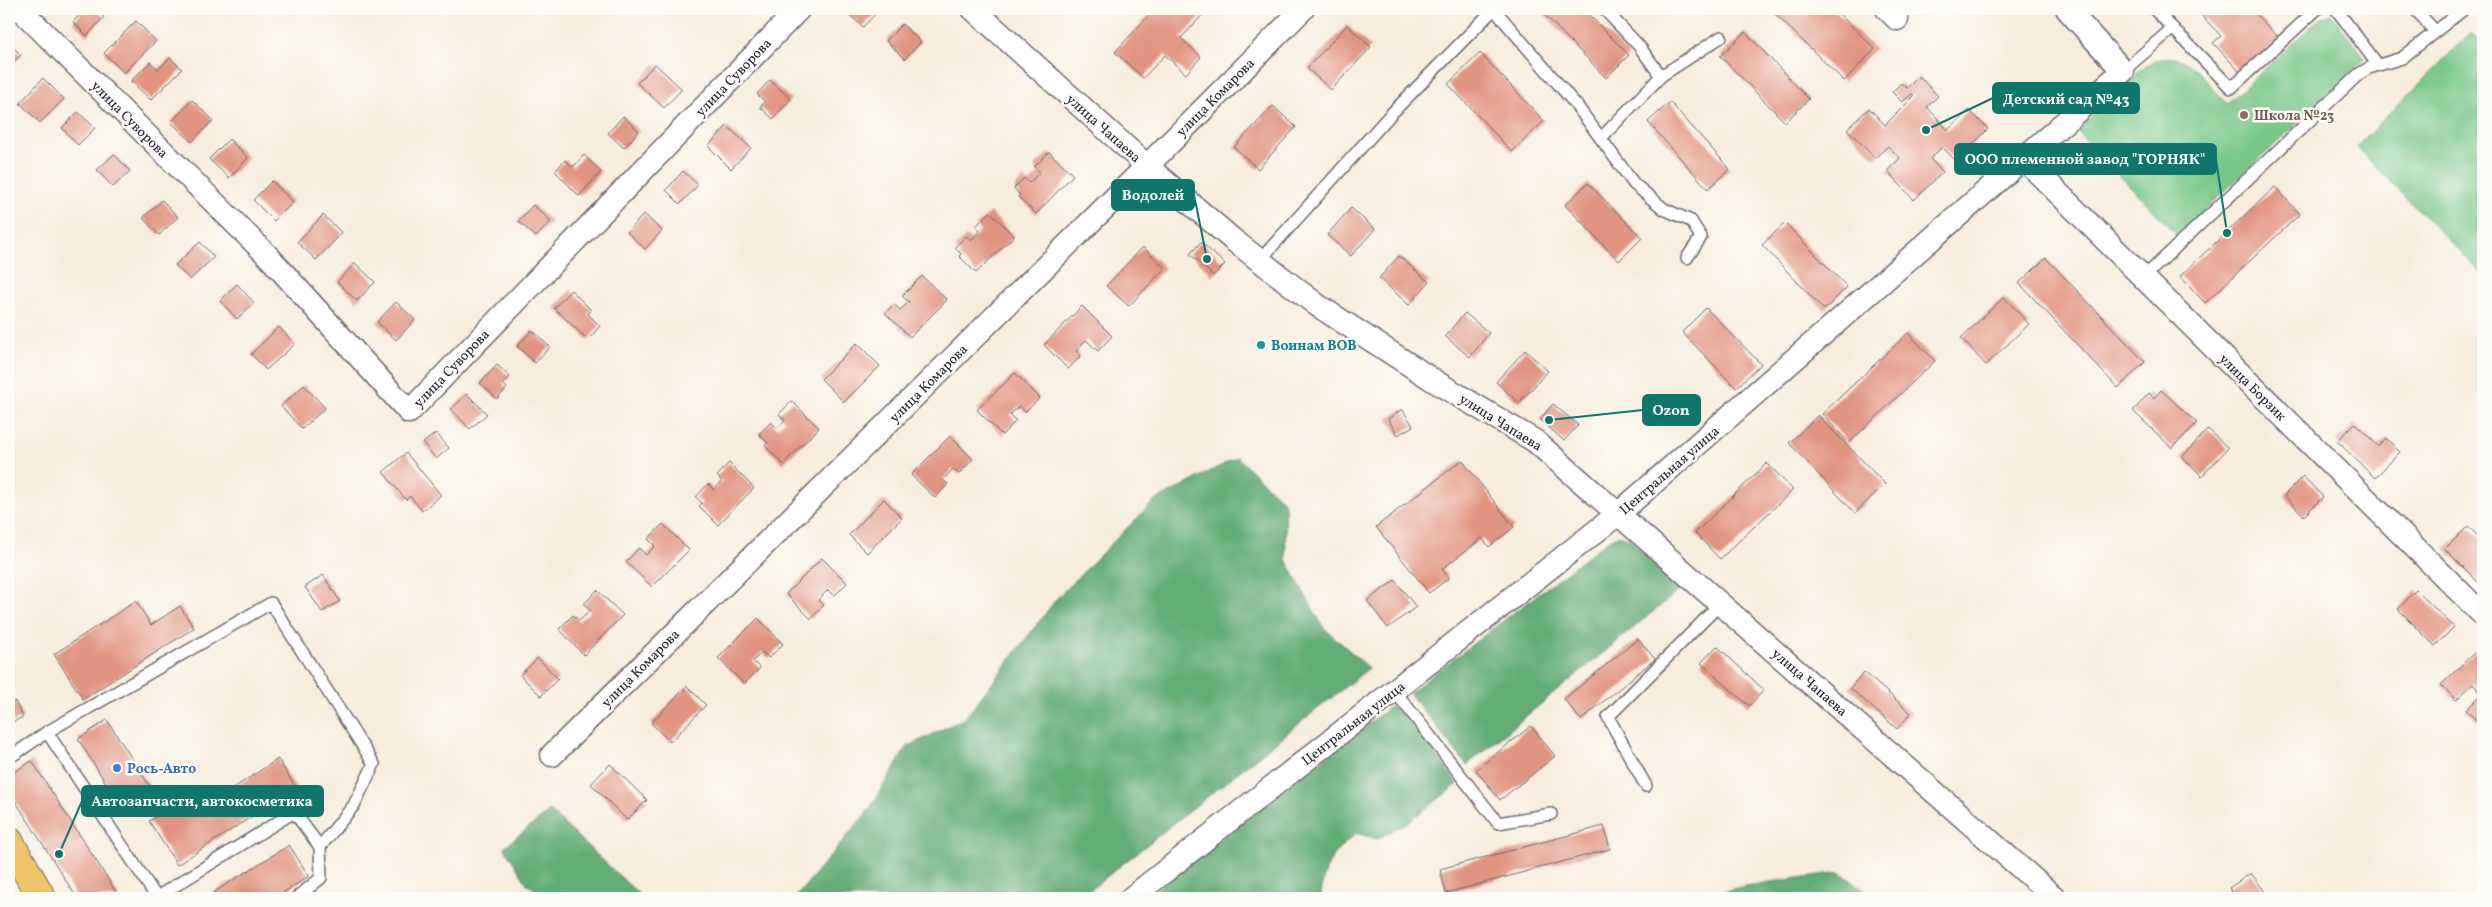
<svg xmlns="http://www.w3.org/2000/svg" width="2492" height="907" font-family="Vollkorn,serif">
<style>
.green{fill:#79c888;stroke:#4e7562}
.forest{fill:#62ac74;stroke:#426758}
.building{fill:#e19480}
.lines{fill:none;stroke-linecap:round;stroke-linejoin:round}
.lane-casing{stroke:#6d6973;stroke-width:14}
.street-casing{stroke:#6d6973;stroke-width:25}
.primary-casing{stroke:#6d6973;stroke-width:30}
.lane{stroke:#fff;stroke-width:11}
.street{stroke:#fff;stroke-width:22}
.primary{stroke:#efc469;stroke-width:28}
.education-dot{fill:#8d6e63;stroke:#fdfcf7;stroke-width:2}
.culture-dot{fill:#0f9aa8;stroke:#fdfcf7;stroke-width:2}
.shop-dot{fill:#3f7fe0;stroke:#fdfcf7;stroke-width:2}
.labels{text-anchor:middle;stroke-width:5;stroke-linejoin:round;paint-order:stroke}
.street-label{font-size:14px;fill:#22223b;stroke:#fdfcf7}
.education-label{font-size:14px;font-weight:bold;fill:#785e54;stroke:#fdfcf7;text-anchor:start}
.culture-label{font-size:14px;font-weight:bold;fill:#0d838f;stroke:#fdfcf7;text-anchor:start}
.shop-label{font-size:14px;font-weight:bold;fill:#366cbe;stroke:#fdfcf7;text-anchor:start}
.leader{fill:none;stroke:#0f766e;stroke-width:2}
.callout-dot{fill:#0f766e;stroke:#fdfcf7;stroke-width:2}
.callout{fill:#0f766e;stroke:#0f766e;stroke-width:2}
.callout-label{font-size:15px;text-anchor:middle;font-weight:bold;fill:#fff}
</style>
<rect width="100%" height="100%" fill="#fdfcf7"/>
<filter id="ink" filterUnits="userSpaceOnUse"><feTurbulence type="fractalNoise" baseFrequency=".02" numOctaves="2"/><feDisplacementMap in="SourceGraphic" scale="10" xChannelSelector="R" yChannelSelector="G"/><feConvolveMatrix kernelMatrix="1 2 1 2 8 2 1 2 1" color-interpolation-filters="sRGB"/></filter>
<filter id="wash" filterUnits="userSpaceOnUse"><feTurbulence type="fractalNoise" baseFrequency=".0096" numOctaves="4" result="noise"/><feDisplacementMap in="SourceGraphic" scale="20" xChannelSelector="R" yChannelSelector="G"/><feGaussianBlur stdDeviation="1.12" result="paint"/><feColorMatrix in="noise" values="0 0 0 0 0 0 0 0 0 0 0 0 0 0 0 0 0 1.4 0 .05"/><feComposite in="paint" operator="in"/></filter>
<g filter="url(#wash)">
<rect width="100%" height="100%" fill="#f7eddb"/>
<g class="green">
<polygon points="2331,14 2365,58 2341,83 2177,235 2077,131 2146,65 2161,59 2174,57 2185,62 2197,70 2227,104 2319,19"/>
<polygon points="2471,32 2483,44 2483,275 2356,147"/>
</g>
<g class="forest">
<polygon points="1237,457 1285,503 1286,560 1323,627 1369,668 1080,898 795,898 868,811 907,747 965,718 1058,597 1153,502"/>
<polygon points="1619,535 1631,540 1682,588 1467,765 1409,693 1606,542"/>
<path d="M 1391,706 L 1402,710 L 1458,784 L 1408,822 L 1377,839 L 1356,833 C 1332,854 1323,866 1321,898 L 1145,898 Z"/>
<polygon points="550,811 643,898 547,898 527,884 504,847"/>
<polygon points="1840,872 1875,898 1691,898 1750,885"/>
</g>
<g id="blocks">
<g class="building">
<polygon points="85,9 95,9 104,17 87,36 73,22"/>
<polygon points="843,9 880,9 863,27"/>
<polygon points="1155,9 1208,9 1181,38 1201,57 1186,74 1165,55 1143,78 1115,52"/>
<polygon points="1539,9 1583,9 1629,55 1606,78"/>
<polygon points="1770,9 1834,9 1875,49 1844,81"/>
<polygon points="2195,9 2251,9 2280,39 2242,74 2213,43 2221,36"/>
<polygon points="136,21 156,41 124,73 104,53"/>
<polygon points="902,24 921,42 905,59 886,41"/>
<polygon points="1347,25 1371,47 1331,90 1307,68"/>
<polygon points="1745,32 1809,99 1785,122 1720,56"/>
<polygon points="9,43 21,55 9,67"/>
<polygon points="1480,53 1544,121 1512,152 1448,84"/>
<polygon points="170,58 182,69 151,100 131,81 150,62 158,69"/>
<polygon points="655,64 682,89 664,108 637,83"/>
<polygon points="1919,76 1938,96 1927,107 1948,130 1969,110 1988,129 1956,161 1942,147 1930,159 1943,172 1914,200 1887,171 1900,158 1888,146 1875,158 1847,129 1869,108 1885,125 1914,96 1912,94 1902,102 1892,92 1901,83 1907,88"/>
<polygon points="43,78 64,99 40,123 20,103"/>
<polygon points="770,80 791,99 773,119 760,107 765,102 757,94"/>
<polygon points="192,100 213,120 192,142 171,122"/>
<polygon points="1670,102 1730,169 1708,189 1648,122"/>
<polygon points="1273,106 1296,127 1258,169 1234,147"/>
<polygon points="78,112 95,128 78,145 62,128"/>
<polygon points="623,116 639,131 624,148 608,133"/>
<polygon points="727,126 751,148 731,169 708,146"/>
<polygon points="229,139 248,158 229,178 209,159"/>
<polygon points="1049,152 1073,175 1036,214 1018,197 1020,195 1014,188 1024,178 1029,183 1040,172 1034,167"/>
<polygon points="114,154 130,171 113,187 97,170"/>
<polygon points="584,155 601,172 579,196 555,171 565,160 573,167"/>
<polygon points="683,171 698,185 680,204 666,190"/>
<polygon points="272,181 293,202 274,221 253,200"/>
<polygon points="1588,183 1642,238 1619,261 1565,205"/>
<polygon points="2275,187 2300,214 2205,303 2180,276"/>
<polygon points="162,200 178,217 159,235 143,218"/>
<polygon points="533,205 551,221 536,237 518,221"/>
<polygon points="1351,208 1375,229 1351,256 1327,235"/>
<polygon points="990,212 1014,236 976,273 959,256 961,254 955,247 966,236 971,240 980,231 976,226"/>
<polygon points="644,214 662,231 645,249 627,232"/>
<polygon points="323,215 342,233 316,260 297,242"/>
<polygon points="1785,223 1847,287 1824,310 1762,245"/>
<polygon points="200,242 214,257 190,280 175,265"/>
<polygon points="1201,242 1225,264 1213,276 1190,254"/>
<polygon points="1143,247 1165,268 1129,306 1106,286"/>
<polygon points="1399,256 1429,282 1409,305 1379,278"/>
<polygon points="2046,258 2145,362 2118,388 2019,283"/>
<polygon points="355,263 375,282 357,301 337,282"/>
<polygon points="922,276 947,300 910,337 885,313 894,304 900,310 909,302 902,296"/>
<polygon points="237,284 254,303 237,319 220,301"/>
<polygon points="571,290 591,310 588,314 600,326 588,340 554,308"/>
<polygon points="2004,297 2029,324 1986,365 1961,338"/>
<polygon points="396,302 415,320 396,340 377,322"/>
<polygon points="1082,306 1112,336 1098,351 1086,340 1076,351 1081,356 1068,369 1044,345"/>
<polygon points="1706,308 1761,364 1736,388 1682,332"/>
<polygon points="1465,313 1489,333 1470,357 1445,336"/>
<polygon points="279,327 295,344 266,370 251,354"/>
<polygon points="532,330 550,347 535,363 517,346"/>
<polygon points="1908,333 1935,361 1849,443 1822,414"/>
<polygon points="857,343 880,366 844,402 821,379"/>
<polygon points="1525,350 1548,371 1519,403 1496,382"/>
<polygon points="497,365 510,377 503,384 507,388 497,399 480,383"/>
<polygon points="1015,373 1040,398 1025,412 1019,406 1010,415 1016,421 1002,435 977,410"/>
<polygon points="304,385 325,408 302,429 281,406"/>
<polygon points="2161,390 2197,423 2172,448 2133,411 2149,393 2154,398"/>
<polygon points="467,394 487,414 470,429 451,409"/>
<polygon points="792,401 819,428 783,464 765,446 768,443 759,434 771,422 777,428 785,421 779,414"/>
<polygon points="1553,404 1578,425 1564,441 1540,419"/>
<polygon points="1402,409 1413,426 1398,435 1388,419"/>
<polygon points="1818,415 1885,484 1855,513 1789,443"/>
<polygon points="2355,423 2378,446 2386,438 2400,452 2375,478 2337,441"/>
<polygon points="2208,429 2228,448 2202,476 2182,457"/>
<polygon points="436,433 449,448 436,459 423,443"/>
<polygon points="950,436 973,459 959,474 953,469 943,480 948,484 935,498 911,475"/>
<polygon points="406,453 441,495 422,511 410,496 406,500 383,472"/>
<polygon points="1462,460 1514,527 1489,547 1482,538 1442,569 1449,578 1429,593 1376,527"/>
<polygon points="729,463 754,488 718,525 699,506 702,503 696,497 708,484 714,490 722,481 717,476"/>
<polygon points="1767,463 1793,490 1720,559 1695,533"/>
<polygon points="2303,476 2323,497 2304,516 2284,495"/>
<polygon points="884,499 902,518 867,553 849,535"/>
<polygon points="663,524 689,550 652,587 626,562 639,548 646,555 655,546 648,539"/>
<polygon points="2468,526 2483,541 2483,587 2445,549"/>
<polygon points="822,558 847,583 834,596 828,590 818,600 824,605 811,619 786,594"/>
<polygon points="323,575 340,601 322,612 305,587"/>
<polygon points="1395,580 1416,607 1388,628 1367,601"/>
<polygon points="597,590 623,615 584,655 559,629 573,615 579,621 590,611 584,604"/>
<polygon points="2416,590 2454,627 2435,646 2398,609"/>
<polygon points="136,601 151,625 180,606 194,628 83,699 54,654"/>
<polygon points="758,618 783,644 769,658 762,652 753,661 760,668 744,684 718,658"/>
<polygon points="1638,639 1655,659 1581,720 1564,699"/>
<polygon points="1717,646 1764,690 1749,706 1701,663"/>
<polygon points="2475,652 2483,660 2483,722 2481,725 2466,710 2482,694 2473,684 2456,700 2441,685"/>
<polygon points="538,658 558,679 541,696 520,675"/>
<polygon points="1864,672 1911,713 1897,729 1850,688"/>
<polygon points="687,686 706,705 670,742 651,723"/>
<polygon points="15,701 23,717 9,724 9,704"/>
<polygon points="107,720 156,796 126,815 78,739"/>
<polygon points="1531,726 1555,756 1500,800 1476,770"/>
<polygon points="278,759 296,788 177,865 149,821 188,796 198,811"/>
<polygon points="32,761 120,898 77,898 9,791 9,775"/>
<polygon points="610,764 647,800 627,820 591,784"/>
<polygon points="1604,826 1610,849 1446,893 1440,869"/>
<polygon points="289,845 309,876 275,898 205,898"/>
<polygon points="2251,873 2266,893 2259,898 2236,898 2229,888"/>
</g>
</g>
</g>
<g filter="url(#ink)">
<use href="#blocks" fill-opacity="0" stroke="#6d6973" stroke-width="1"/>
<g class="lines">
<g class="lane-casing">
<g id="lane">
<polyline points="1604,9 1639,46 1661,76"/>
<polyline points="2154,9 2231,88 2317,9"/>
<polyline points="2336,9 2378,65"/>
<polyline points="2415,9 2435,31"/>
<polyline points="2123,71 2173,28"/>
<polyline points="1601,138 1661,76 1721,37"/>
<polyline points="1260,260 1391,114 1494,9 1577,106 1634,184 1664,209 1691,221 1701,237 1687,258"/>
<polyline points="2143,278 2359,74 2369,68 2402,58 2464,9"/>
<polyline points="1394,690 1498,823 1551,814"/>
<polyline points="47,732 271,603 374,764 354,805 320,847 321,878 296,898"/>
<polyline points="9,758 47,732 157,898"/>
<polyline points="1646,786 1608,717 1720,604"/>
<polyline points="157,897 294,812 320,847"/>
</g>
</g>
<g class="street-casing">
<g id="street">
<polyline points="20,9 269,257 409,412 799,9"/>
<polyline points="973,9 1147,166 1232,239 1317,305 1436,382 1535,441 2055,898"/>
<polyline points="1887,9 1897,19"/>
<polyline points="2023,158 2483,615"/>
<polyline points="552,755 1147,166 1303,9"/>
<polyline points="1131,898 1618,514 2123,71 2067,9"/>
</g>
</g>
<g class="primary-casing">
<polyline id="primary" points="9,841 42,898"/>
</g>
<use href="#lane" class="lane"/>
<use href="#street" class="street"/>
<use href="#primary" class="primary"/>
</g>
</g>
<circle class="education-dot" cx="2244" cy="115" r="5"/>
<circle class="culture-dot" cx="1261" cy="345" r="5"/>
<circle class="shop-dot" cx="117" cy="768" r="5"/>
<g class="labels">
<g class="street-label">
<text transform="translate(733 77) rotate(-46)" y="5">улица Суворова</text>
<text transform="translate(1215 97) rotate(-45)" y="5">улица Комарова</text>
<text transform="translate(130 119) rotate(45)" y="5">улица Суворова</text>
<text transform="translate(1104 128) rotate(42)" y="5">улица Чапаева</text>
<text transform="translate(451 368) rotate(-46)" y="5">улица Суворова</text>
<text transform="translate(928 383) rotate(-45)" y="5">улица Комарова</text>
<text transform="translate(2253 387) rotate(45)" y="5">улица Борзик</text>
<text transform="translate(1501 422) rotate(32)" y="5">улица Чапаева</text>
<text transform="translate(1669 470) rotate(-41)" y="5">Центральная улица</text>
<text transform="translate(640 668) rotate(-45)" y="5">улица Комарова</text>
<text transform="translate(1810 682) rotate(41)" y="5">улица Чапаева</text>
<text transform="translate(1353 723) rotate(-38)" y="5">Центральная улица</text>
</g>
<g class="education-label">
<text x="2254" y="120">Школа №23</text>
</g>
<g class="culture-label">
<text x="1271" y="350">Воинам ВОВ</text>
</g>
<g class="shop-label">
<text x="127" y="773">Рось-Авто</text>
</g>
</g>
<path class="leader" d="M1926 130L1993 98M2227 233L2216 159M1207 259L1194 195M1549 420L1643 410M59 854L82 801"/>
<g class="callout-dot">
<circle cx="1926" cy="130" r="5"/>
<circle cx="2227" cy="233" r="5"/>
<circle cx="1207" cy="259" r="5"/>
<circle cx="1549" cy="420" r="5"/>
<circle cx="59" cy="854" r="5"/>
</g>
<g class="callout">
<rect x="1993" y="83" width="146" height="30" rx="5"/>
<rect x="1955" y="144" width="261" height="30" rx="5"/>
<rect x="1112" y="180" width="82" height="30" rx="5"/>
<rect x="1643" y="395" width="57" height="30" rx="5"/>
<rect x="82" y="786" width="241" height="30" rx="5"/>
</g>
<g class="callout-label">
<text x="2066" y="104">Детский сад №43</text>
<text x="2085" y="164">ООО племенной завод "ГОРНЯК"</text>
<text x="1153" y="200">Водолей</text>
<text x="1671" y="415">Ozon</text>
<text x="202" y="806">Автозапчасти, автокосметика</text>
</g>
<rect width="2492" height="907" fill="none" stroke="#fdfcf7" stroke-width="30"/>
</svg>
